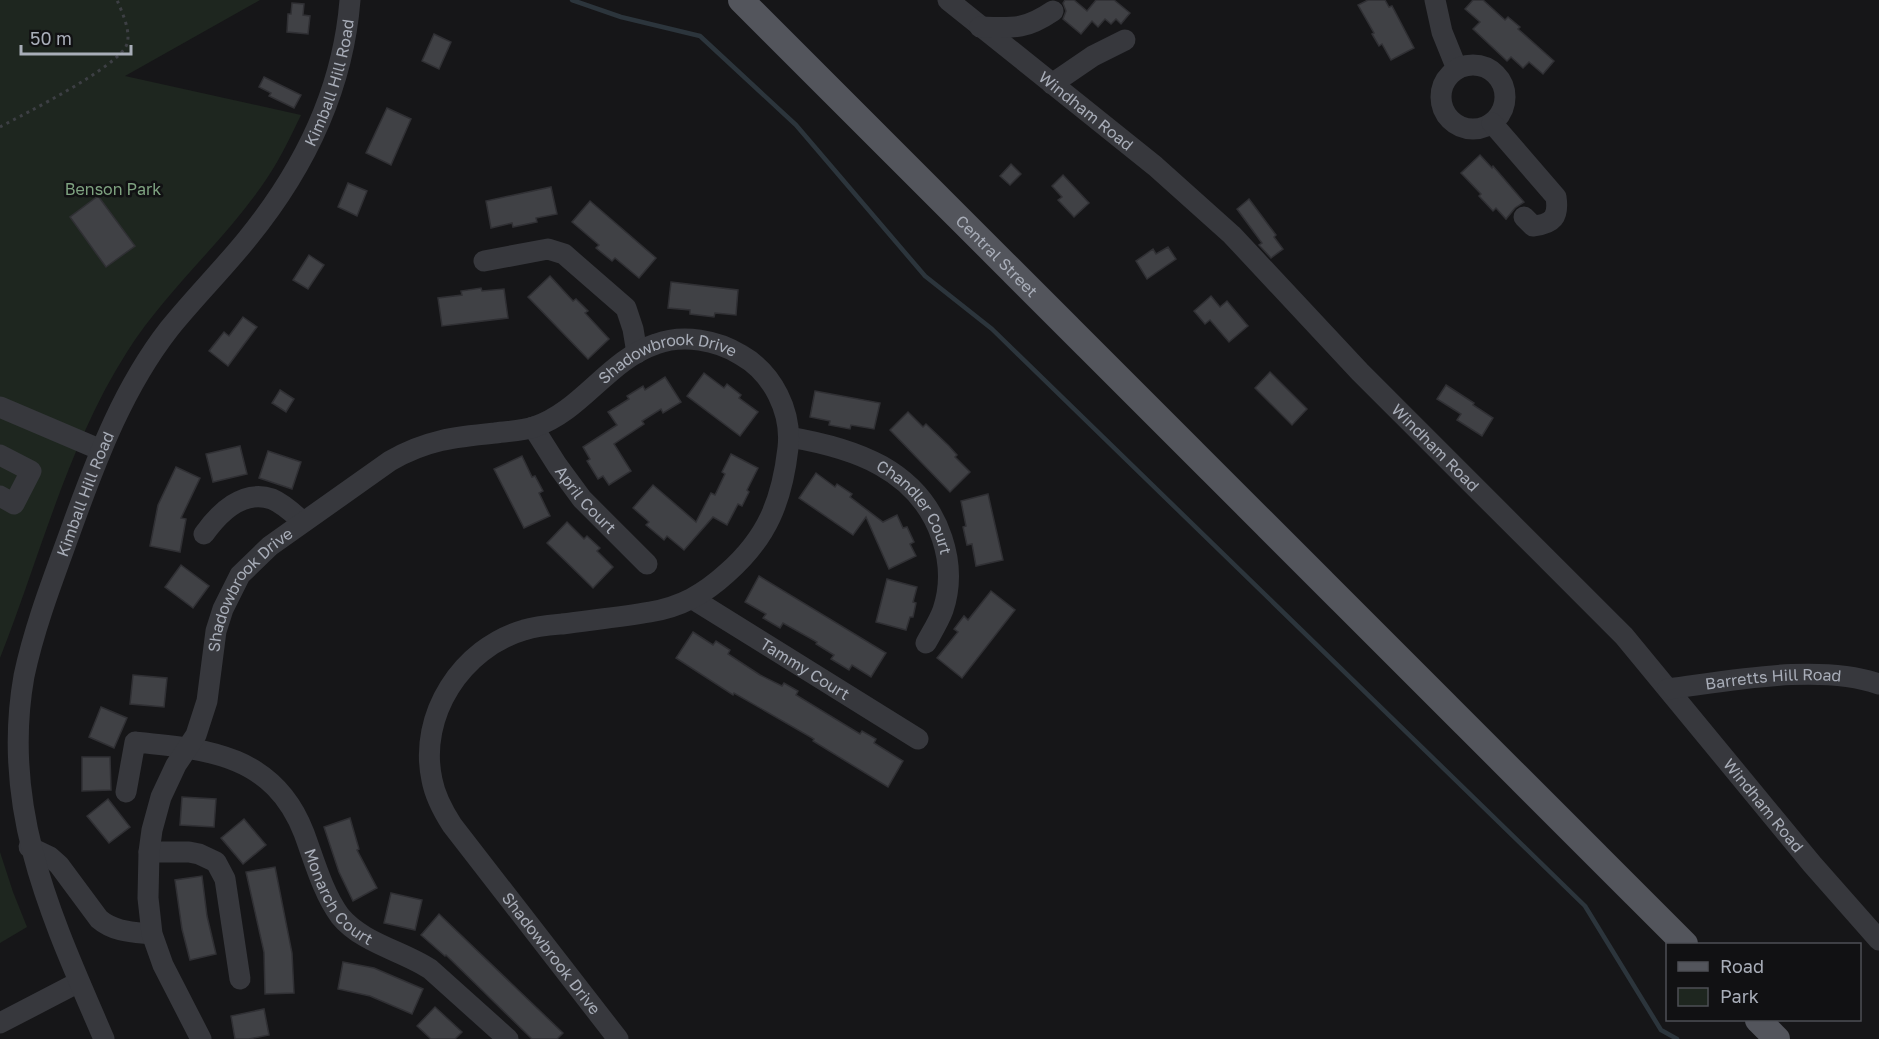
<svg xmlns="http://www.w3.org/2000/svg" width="1879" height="1039" font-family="'Golos Text',sans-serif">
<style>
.green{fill:#1e261f}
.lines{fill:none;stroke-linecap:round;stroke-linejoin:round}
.stream{stroke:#2c353c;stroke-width:4.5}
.building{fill:#404145;stroke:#303034;stroke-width:1.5}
.path{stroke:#3d3f44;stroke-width:3;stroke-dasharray:3 4.5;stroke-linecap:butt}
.minor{stroke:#37383d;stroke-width:21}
.major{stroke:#53555c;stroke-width:26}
.labels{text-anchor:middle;stroke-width:5;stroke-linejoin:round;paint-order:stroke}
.street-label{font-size:16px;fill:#a8adb8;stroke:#111113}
.park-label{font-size:16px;fill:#7fa381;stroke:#111113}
</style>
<rect width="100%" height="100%" fill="#161618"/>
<g class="green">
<path d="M 0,0 L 260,0 L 125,76 L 301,115 C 289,140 277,165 261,187 C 220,245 165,292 127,352 C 68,444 40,557 0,658 Z"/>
<polygon points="0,852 13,892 27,927 0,943"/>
</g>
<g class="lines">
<polyline class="stream" points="572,0 621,17 700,36 796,125 925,276 992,329 1585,906 1661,1030 1677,1039"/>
</g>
<g class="building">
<polygon points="1065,0 1074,0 1087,11 1096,0 1114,0 1130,13 1121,24 1116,19 1111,24 1105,19 1098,27 1092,21 1081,34 1063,19 1066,11 1063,3"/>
<polygon points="1368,0 1385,0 1389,7 1392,6 1414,48 1391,60 1382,44 1379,46 1372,34 1374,33 1358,5"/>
<polygon points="1473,0 1483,0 1505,20 1508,17 1520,27 1518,29 1554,61 1543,74 1529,62 1523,68 1511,57 1507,61 1473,29 1480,22 1465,9"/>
<polygon points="292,3 304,4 303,15 310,16 308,34 287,32 288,14 291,14"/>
<polygon points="434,34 451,42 439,69 422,61"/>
<polygon points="264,77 301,95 294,108 269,96 271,93 259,87"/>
<polygon points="387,108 411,119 391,165 366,153"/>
<polygon points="1480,155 1492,168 1493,166 1524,202 1515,208 1506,219 1496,208 1493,211 1479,196 1481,194 1461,173"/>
<polygon points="1011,164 1021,174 1010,185 1000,176"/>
<polygon points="1063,175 1089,203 1074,217 1058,200 1062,197 1052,186"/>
<polygon points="348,183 367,191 357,216 338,207"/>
<polygon points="551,187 557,214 536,218 537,222 513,227 512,223 491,228 486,201"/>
<polygon points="98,196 135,246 106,267 70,217"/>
<polygon points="1249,199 1276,235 1274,237 1283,249 1271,258 1259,245 1262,243 1237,209"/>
<polygon points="590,201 656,258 639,278 615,258 612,261 596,248 599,245 572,222"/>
<polygon points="1168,247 1176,259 1147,279 1136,261 1153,249 1156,254"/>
<polygon points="309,255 324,265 308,289 293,280"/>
<polygon points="550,276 573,301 576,299 588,311 585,313 609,339 588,359 528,297"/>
<polygon points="671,282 738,290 736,315 715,313 714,317 690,314 690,310 668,308"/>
<polygon points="481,288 482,291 504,289 508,318 442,326 438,298 462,295 461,291"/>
<polygon points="1211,296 1220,307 1227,301 1248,326 1229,342 1210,320 1205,324 1194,311"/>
<polygon points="243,317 257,327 228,366 209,351 224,332 229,336"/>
<polygon points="1270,372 1307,409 1292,425 1255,388"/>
<polygon points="704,373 724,388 727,384 741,395 739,398 758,412 740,436 687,396"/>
<polygon points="665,377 681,402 663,413 661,409 642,421 644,424 614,444 631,471 609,485 603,476 598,479 587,461 590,459 583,447 617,425 608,412 629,399 627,396 643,386 645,390"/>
<polygon points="1446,385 1474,403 1473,405 1493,418 1482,436 1457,420 1461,414 1437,399"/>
<polygon points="280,390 294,399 286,412 272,403"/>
<polygon points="815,391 880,403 874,429 851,425 850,429 829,425 830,421 810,417"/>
<polygon points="908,412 923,427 926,424 949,446 957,455 955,457 970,472 950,492 890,430"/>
<polygon points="240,446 247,474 213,482 206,454"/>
<polygon points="268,451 301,462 292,489 259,478"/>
<polygon points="731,454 758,468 747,490 749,492 742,506 738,504 727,525 713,517 684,550 667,536 664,540 646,525 649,522 633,508 653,485 696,522 711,493 715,495 725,474 722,472"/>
<polygon points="522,456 532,477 535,476 543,491 539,493 550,516 524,528 494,469"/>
<polygon points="176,467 200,478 181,518 186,519 180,552 150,546 158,505"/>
<polygon points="816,473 835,487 837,484 852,494 850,497 883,522 897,515 903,528 907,527 914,542 910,544 916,556 889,569 866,517 853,535 799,498"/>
<polygon points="988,494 1003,560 976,566 972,544 967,545 963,527 966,526 961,501"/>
<polygon points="567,522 584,539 587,536 600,548 597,551 613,567 593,588 547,543"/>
<polygon points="181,565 209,586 193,608 165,587"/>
<polygon points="759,576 886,653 871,677 852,665 849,670 831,659 834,655 816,644 817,642 783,623 780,628 763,618 766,614 745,602"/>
<polygon points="887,579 917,587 913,602 916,603 913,617 910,617 906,630 876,622"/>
<polygon points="991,591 1015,610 962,678 937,658 958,632 954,629 964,616 968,620"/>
<polygon points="693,632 713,645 716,641 730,650 728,654 760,675 782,686 784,683 798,691 796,695 860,734 862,731 876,739 874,743 903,761 888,787 813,741 814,739 734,693 733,695 676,658"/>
<polygon points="133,675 167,678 164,707 130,704"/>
<polygon points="101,707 127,718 114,748 89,737"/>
<polygon points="82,757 110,757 111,790 82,791"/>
<polygon points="182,797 216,799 214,827 180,825"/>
<polygon points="108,799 130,827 109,843 87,816"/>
<polygon points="350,818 359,849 357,850 377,888 353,901 339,872 324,827"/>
<polygon points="244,819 266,845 243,864 221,838"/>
<polygon points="275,867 292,953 294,993 265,994 264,952 246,872"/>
<polygon points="202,876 207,916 216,954 190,960 182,929 175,880"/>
<polygon points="391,893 422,900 415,930 384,923"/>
<polygon points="439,914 563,1033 557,1039 532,1039 446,955 445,956 421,935"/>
<polygon points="343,962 374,968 423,989 412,1014 370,996 338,989"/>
<polygon points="435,1007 462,1032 455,1039 431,1039 417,1026"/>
<polygon points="264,1009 269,1035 249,1039 235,1039 231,1016"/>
</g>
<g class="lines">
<path class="path" d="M 0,127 C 24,114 119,67 127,44 C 131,31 122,12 117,0"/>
<g class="minor">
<path id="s1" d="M 948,0 L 1155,166 L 1232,235 L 1360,372 L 1624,636 L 1812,864 L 1879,940"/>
<polyline points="1435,0 1442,32 1457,69"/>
<path d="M 980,27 C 1013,28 1025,30 1053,11"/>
<circle cx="1473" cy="97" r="32"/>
<polyline points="1052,84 1093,56 1125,40"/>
<path d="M 1492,123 L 1556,197 C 1559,217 1553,224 1533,226 L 1524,217"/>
<polyline points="484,261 548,249 564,254 626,308 633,329 637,353"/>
<polyline points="0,407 101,450"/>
<path id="s2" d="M 533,427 L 557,465 L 582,499 L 647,564"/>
<path id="s3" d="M 789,437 C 854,448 919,469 942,538 C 950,562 951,586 943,610 C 939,621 932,632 926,643"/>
<polyline points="0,455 31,471 14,504 0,496"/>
<path d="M 204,534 C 219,513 243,489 272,499 C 284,504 294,514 303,522"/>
<path id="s4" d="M 693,599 L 918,739"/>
<path id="s5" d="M 1668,689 C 1730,681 1819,663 1879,684"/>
<path id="s6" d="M 126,792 L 135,742 C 208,749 274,755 304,833 C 314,860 323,893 340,916 C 362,943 403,951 430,969 L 508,1039"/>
<path d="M 29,847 L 50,857 L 59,865 L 99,919 C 114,932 133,932 152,934"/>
<polyline points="149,852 189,852 199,854 216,862 225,879 240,979"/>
<polyline points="0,1023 79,982"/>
<path id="s7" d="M 104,1039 C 53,920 0,811 24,676 C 35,624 55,574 73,524 C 98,455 124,387 169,329 C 194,298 223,269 248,238 C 304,169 343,90 350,0"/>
<path id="s8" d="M 201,1039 L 163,965 L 152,934 L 148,898 L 149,852 L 152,830 L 161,797 L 176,765 L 196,735 L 207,701 L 216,631 L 223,609 L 240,575 L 270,546 L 390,461 C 426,440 455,437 495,433 C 508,431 522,431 534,427 C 582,411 608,360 656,344 C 683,334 717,340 741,355 C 773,373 792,412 788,448 C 782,501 767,538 727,573 C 704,594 681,607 650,612 C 621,617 591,620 562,624 C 550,625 536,626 524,630 C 462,648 418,715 432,780 C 435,796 443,811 452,825 L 618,1039"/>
</g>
<g class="major">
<path id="s9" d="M 741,0 L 1685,944"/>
<polyline points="1758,1020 1777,1039"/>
</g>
</g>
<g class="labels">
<g class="street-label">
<text dy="6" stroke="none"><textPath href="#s7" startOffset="1054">Kimball Hill Road</textPath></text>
<text dy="6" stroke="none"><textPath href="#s1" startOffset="177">Windham Road</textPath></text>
<text dy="6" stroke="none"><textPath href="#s9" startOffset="362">Central Street</textPath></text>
<text dy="6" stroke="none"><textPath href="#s8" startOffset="988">Shadowbrook Drive</textPath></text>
<text dy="6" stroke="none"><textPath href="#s1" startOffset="663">Windham Road</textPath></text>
<text dy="6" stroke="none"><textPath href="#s7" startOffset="570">Kimball Hill Road</textPath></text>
<text dy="6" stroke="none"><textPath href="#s2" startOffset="90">April Court</textPath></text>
<text dy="6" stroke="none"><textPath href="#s3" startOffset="152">Chandler Court</textPath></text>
<text dy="6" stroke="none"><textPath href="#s8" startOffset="486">Shadowbrook Drive</textPath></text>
<text dy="6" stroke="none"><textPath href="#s4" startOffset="132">Tammy Court</textPath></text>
<text dy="6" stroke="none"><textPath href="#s5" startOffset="106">Barretts Hill Road</textPath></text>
<text dy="6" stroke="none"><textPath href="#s1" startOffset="1149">Windham Road</textPath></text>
<text dy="6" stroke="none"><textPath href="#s6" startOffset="330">Monarch Court</textPath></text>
<text dy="6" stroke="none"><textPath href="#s8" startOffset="1941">Shadowbrook Drive</textPath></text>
</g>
<g class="park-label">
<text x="113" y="195">Benson Park</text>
</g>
</g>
<rect x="1666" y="943" width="195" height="78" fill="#111113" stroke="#4d4f55" stroke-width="1.5"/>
<rect x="1678" y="962" width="30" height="9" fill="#53555c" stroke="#4d4f55" stroke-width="1.5"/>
<text x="1720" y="973" font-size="18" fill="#a8adb8">Road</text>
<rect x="1678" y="988" width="30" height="18" fill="#1e261f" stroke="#4d4f55" stroke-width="1.5"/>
<text x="1720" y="1003" font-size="18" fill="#a8adb8">Park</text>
<path d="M21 45v9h110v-9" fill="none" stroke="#a8adb8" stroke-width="3"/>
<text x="30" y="45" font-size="18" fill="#a8adb8" stroke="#111113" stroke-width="4.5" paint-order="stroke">50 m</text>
</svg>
